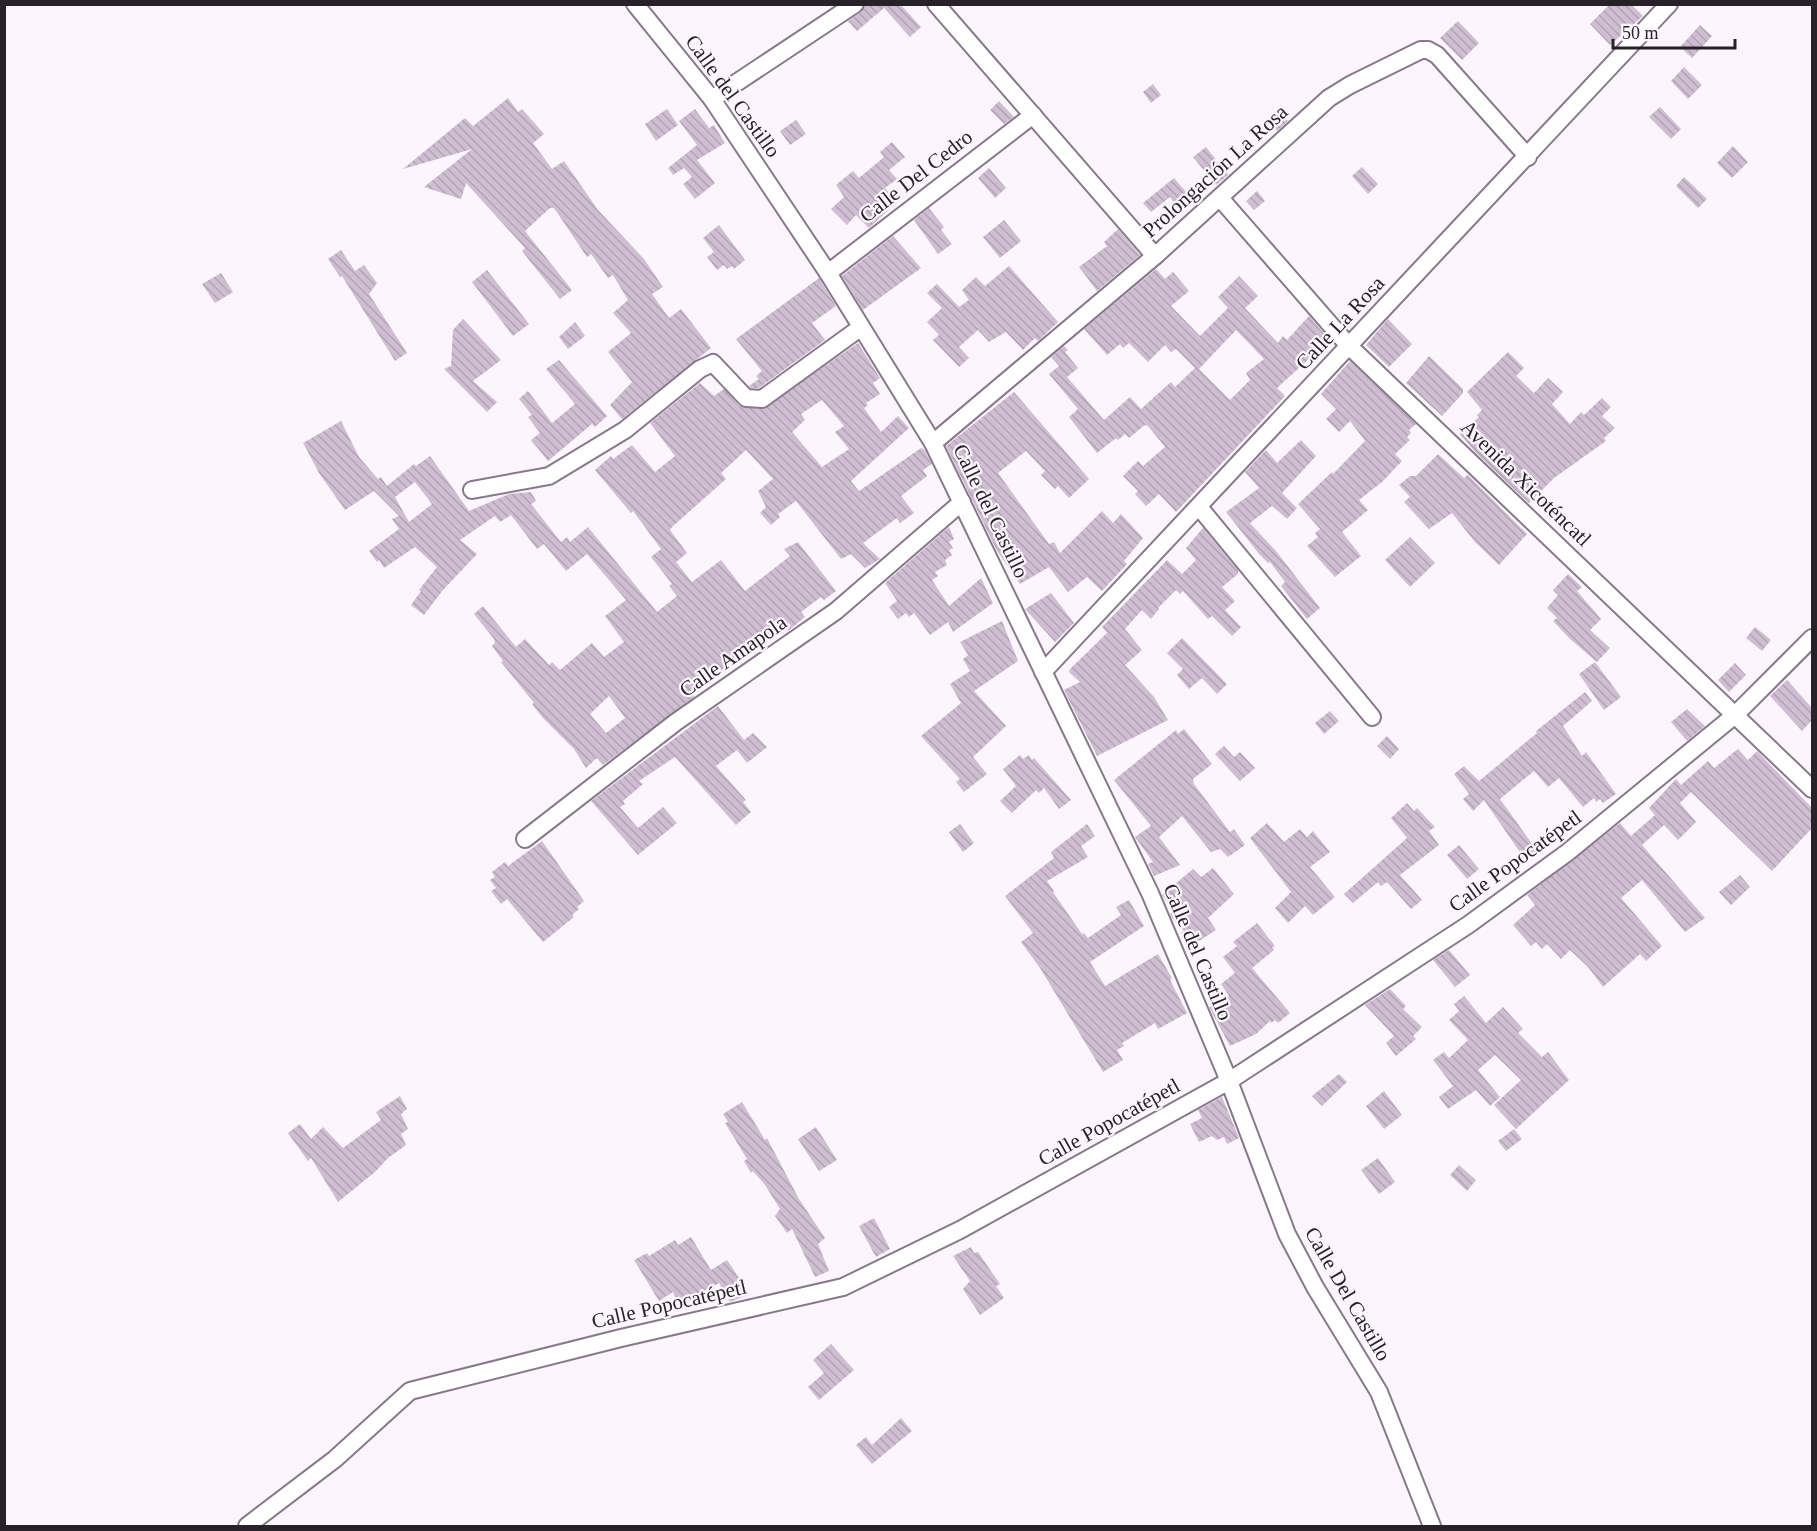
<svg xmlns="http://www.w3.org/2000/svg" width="1817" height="1531" font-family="Georgia,serif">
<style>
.building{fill:url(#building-back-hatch);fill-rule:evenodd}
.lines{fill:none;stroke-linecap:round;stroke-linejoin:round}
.minor-casing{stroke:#88788b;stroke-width:20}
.minor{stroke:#fff;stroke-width:16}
.labels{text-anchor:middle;stroke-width:4.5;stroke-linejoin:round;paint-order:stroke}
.street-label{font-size:21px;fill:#282129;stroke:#fdf5fe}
</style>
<defs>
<pattern id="building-back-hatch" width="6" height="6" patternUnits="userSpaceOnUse" patternTransform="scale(1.5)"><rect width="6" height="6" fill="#cfbed2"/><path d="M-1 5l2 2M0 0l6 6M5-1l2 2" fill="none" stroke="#b2a3b4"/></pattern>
</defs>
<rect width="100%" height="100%" fill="#fdf5fe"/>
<g class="building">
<polygon points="865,4 900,4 921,27 910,37 884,8 857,31 848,21 861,12"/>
<polygon points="1610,4 1631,4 1643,16 1610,45 1590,24"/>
<polygon points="1458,21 1479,43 1462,60 1440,38"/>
<polygon points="1700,25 1712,36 1692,58 1680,47"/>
<polygon points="1684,67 1702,85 1688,99 1671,81"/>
<polygon points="1153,84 1161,95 1151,103 1143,92"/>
<polygon points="508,98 518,112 522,109 544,134 533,143 552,169 564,161 598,210 644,259 663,287 652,294 669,318 681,309 711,348 622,419 610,405 632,382 608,352 631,333 613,313 628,300 613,275 608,278 591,254 587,257 554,208 550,208 525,231 572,290 560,299 522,251 525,248 466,183 461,199 424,187 472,149 403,169 465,118 473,126"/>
<polygon points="999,101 1014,117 1004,124 990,110"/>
<polygon points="1660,107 1681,129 1671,139 1649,117"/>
<polygon points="667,109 678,125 656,141 645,124"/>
<polygon points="695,109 709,128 714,125 725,143 697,160 715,183 695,199 683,184 692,177 684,168 673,175 668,168 697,145 679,121"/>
<polygon points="1283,115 1288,121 1277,131 1272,124"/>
<polygon points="796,120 806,134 790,145 780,131"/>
<polygon points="892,142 905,157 889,170 897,179 885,188 897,202 869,228 856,215 847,225 831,209 844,197 836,185 853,171 859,178 884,157 880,152"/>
<polygon points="1733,146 1748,162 1732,178 1717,163"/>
<polygon points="1206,147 1228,175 1216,185 1193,157"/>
<polygon points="1362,167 1378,184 1368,194 1352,176"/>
<polygon points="989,168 1006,188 995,198 978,178"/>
<polygon points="1684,177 1707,199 1698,208 1676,186"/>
<polygon points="1174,178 1192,199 1180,209 1170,197 1151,212 1143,203"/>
<polygon points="1257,191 1265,201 1254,210 1246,201"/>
<polygon points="929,208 944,227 941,230 952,244 938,254 914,220"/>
<polygon points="1004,220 1021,241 1000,258 983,237"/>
<polygon points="719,225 745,260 734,269 732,266 727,269 724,265 717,270 707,257 714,252 703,238"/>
<polygon points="1118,229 1140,255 1097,291 1079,267 1107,246 1104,242"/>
<polygon points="893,236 921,268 863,310 842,276"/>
<polygon points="341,250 355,271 364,265 377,283 369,294 407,353 395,361 342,276 340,277 328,259"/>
<polygon points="1009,266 1058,322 1038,341 1035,338 1023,350 1006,332 989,342 978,330 959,347 969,358 959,367 933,340 939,335 927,322 942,308 927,293 937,284 959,307 969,300 962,290 976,277 985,286"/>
<path d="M 1156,269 L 1165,279 L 1173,272 L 1189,291 L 1171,306 L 1200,336 L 1228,308 L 1218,297 L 1239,276 L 1258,296 L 1245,308 L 1278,343 L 1283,336 L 1287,340 L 1309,316 L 1332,343 L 1316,361 L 1311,357 L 1277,388 L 1285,396 L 1176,512 L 1159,494 L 1146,506 L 1135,494 L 1138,491 L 1123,476 L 1138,461 L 1143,466 L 1165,447 L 1148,426 L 1145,425 L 1129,438 L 1125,434 L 1118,440 L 1116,438 L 1097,453 L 1069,417 L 1078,409 L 1049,374 L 1059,366 L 1051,357 L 1064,346 L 1068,350 L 1065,352 L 1078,368 L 1067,377 L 1104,420 L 1130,397 L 1141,409 L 1171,382 L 1175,387 L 1195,368 L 1176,349 L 1171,352 L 1165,345 L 1148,362 L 1129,343 L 1123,348 L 1120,344 L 1107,355 L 1084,329 ZM 1236,330 L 1264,359 L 1246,373 L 1250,380 L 1230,400 L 1199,369 Z"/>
<polygon points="487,270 529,324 513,336 472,282"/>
<polygon points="221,273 233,292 215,303 202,284"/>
<polygon points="819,278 836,306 812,323 825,340 759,388 751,388 749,386 759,379 756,376 762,371 736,339"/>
<polygon points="463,319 501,360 473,381 497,402 487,412 444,369 451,366 453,330"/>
<polygon points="1388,319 1412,344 1389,367 1366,345"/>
<polygon points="575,322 585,336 568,349 559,337"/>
<path d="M 858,343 L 880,378 L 873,383 L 880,394 L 866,403 L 868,405 L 864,408 L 881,432 L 898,416 L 909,428 L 851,481 L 859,491 L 921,448 L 925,450 L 932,464 L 923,470 L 927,476 L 901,496 L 914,513 L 900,523 L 897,518 L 863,543 L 880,559 L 865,568 L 851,554 L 841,559 L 796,501 L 778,514 L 780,517 L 771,525 L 760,513 L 766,507 L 758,491 L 773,479 L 746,450 L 721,473 L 726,479 L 672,527 L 670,530 L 687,553 L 676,562 L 692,582 L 721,560 L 745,591 L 790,556 L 784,549 L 798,542 L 836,591 L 824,600 L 821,597 L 801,612 L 805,617 L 788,631 L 787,629 L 782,633 L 778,627 L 714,676 L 712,673 L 692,690 L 694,697 L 603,765 L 597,758 L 586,768 L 574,749 L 542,717 L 532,704 L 534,703 L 501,662 L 503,661 L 492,646 L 495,643 L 494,639 L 474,614 L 483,606 L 516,647 L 525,639 L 549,665 L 552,662 L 560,670 L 592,643 L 604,657 L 624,642 L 605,616 L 626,600 L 587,554 L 566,571 L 544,544 L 537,549 L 511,515 L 500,522 L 495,516 L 460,540 L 477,554 L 443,590 L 424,615 L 411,605 L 421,591 L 419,590 L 437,567 L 415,547 L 384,568 L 379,560 L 377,562 L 369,551 L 399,529 L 392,519 L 399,516 L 374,491 L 345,510 L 319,473 L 303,443 L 341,421 L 359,457 L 378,479 L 381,477 L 387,486 L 414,464 L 416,466 L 430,456 L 469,511 L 509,494 L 531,492 L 536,501 L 531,504 L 561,542 L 567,537 L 570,542 L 588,527 L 657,612 L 677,596 L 669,586 L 672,584 L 651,557 L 661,549 L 633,511 L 631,513 L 595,470 L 611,456 L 613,459 L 632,445 L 655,472 L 675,456 L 650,423 L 700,383 L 714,396 L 724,389 L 739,406 L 762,409 ZM 822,400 L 844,426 L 835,432 L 849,449 L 822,467 L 792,432 L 805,420 L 801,414 ZM 415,482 L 432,504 L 409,522 L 395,497 ZM 609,696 L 625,718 L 606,733 L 590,714 Z"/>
<polygon points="1508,352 1524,368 1516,376 1534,393 1548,378 1563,392 1552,404 1570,424 1581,412 1584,415 1602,398 1611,407 1602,416 1615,428 1604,438 1606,441 1554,478 1529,503 1476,453 1460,434 1479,417 1477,415 1482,410 1467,392"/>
<polygon points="1429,356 1463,389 1463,393 1442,416 1406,383"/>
<polygon points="559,360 607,416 595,427 592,424 548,461 531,440 540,433 528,417 532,415 519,399 528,391 552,423 575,404 546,369"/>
<polygon points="1350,361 1416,424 1409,430 1411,433 1407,437 1410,440 1395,454 1402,461 1382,482 1359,500 1368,510 1342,532 1361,556 1335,577 1307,546 1318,537 1315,533 1320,529 1298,504 1332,472 1333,474 1365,441 1350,421 1339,432 1326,419 1336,409 1321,394"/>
<polygon points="1014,392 1089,479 1069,498 1058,486 1055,489 1041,475 1045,471 1026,451 998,473 1049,544 1054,542 1060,553 1102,511 1113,523 1121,514 1143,538 1124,561 1127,564 1102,591 1087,577 1068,592 1049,567 1020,584 997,551 946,446"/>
<polygon points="1301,440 1316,456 1282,493 1297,508 1287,519 1272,506 1250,523 1276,551 1320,608 1307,619 1281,586 1285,582 1270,562 1268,563 1260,555 1226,512 1259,488 1245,472 1266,450 1277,463"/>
<polygon points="1438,454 1464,478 1468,475 1527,534 1499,565 1475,542 1452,513 1429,529 1404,502 1410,497 1399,485 1410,476 1416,476"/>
<polygon points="949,527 954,539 949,542 953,548 949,550 952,555 945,560 947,565 935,572 938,576 932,580 949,606 981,578 993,603 953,632 948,622 930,635 914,613 909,617 906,613 898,619 889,607 897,601 885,583"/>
<polygon points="1203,528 1238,570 1238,574 1222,587 1235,601 1225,610 1241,627 1232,636 1212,616 1208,619 1183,591 1180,594 1176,590 1158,608 1159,609 1151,619 1142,610 1125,629 1142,650 1125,665 1154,697 1168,720 1097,756 1064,690 1080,682 1069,672 1070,669 1107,633 1102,627 1167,560 1182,574 1196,560 1186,548"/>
<polygon points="1410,537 1435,563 1410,587 1385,560"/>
<polygon points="1568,574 1582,587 1577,591 1601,619 1590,630 1610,648 1597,662 1570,639 1553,621 1557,618 1547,608 1558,595 1553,590"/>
<polygon points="1051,593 1074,623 1055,642 1025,609"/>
<polygon points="1002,621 1018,661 974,691 1006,726 973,757 987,774 964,792 956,782 960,779 921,736 961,703 950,684 970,671 963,659 968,655 960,642"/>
<polygon points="1755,627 1771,640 1762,651 1746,638"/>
<polygon points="1182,638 1227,684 1217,694 1202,678 1189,689 1177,675 1183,669 1167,653"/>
<polygon points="1595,662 1621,697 1604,710 1579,674"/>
<polygon points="1735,663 1746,675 1729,692 1718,680"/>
<polygon points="1787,680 1812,708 1812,720 1802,731 1770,696"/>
<polygon points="1585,692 1592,701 1563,726 1582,756 1586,752 1616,794 1603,803 1600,799 1596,802 1594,798 1583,807 1559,778 1548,787 1534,771 1500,799 1538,852 1526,861 1484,800 1473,811 1463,799 1469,794 1454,774 1464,766 1479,781 1537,733 1536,731"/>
<polygon points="718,706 744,740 753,733 767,747 747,763 737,750 716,766 746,800 743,802 751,812 736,825 675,757 639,781 643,784 623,801 625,804 620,807 638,828 663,807 677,823 638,855 591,801"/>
<polygon points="1687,709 1705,726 1687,741 1671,722"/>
<polygon points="1330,711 1339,721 1324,734 1315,723"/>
<polygon points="1184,729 1212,764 1193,779 1194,784 1230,832 1234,829 1245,845 1228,857 1220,849 1211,852 1182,816 1159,837 1180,865 1154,876 1148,864 1153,862 1135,837 1151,826 1114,780 1176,730 1178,734"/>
<polygon points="1387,736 1399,749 1390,759 1377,746"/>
<polygon points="1224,746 1234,757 1240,752 1255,768 1240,781 1215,754"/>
<polygon points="1738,749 1748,760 1757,751 1812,808 1812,828 1772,871 1691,792 1680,803 1696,822 1678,840 1664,825 1642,845 1705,918 1685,932 1642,880 1621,898 1662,946 1646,961 1640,954 1603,987 1588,967 1570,950 1561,959 1547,944 1542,949 1536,942 1531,946 1513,925 1535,905 1527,895 1620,823 1631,836 1655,815 1649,808 1676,779 1681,785 1708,761 1714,768"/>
<polygon points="1020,755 1023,759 1029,755 1032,760 1034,758 1071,800 1059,809 1044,788 1039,793 1036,790 1012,813 1000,801 1016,786 1003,769"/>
<polygon points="1407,803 1414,811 1417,808 1435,827 1429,831 1439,845 1400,875 1422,900 1411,909 1387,882 1381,886 1378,882 1353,903 1344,894 1407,838 1391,818"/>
<polygon points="1267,823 1284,842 1300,829 1307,837 1313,831 1330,852 1310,867 1335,897 1313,915 1305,906 1288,923 1275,908 1291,892 1250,838"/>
<polygon points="960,824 974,843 963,852 949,832"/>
<polygon points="1087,824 1095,836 1081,846 1088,857 1047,881 1054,891 1053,892 1082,934 1084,933 1088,938 1121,915 1116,907 1129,900 1144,926 1090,962 1105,986 1158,954 1172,978 1170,980 1187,1013 1158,1029 1155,1023 1122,1043 1124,1046 1117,1050 1123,1060 1103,1072 1040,968 1021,942 1033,933 1005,896 1054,858 1051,852"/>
<polygon points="542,841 584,901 577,907 579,909 572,915 574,917 543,942 507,899 501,904 491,891 496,888 490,880 495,877 492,872 505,862 508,866"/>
<polygon points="1459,845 1479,869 1467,879 1447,855"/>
<polygon points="1213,868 1234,894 1208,918 1216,930 1190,947 1181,933 1184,931 1172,918 1170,914 1173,911 1162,895 1193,869 1201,877"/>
<polygon points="1740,875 1750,887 1731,905 1719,892"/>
<polygon points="1257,923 1275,946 1272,948 1274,950 1252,968 1290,1013 1278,1023 1275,1020 1271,1023 1270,1021 1256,1034 1230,1046 1209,1007 1229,996 1221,984 1235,973 1223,957 1237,946 1233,942"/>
<polygon points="1449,950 1470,975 1455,987 1433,960"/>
<polygon points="1390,989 1406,1006 1403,1009 1422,1027 1413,1036 1416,1039 1396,1056 1386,1043 1394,1036 1365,1005"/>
<polygon points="1464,996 1486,1023 1503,1007 1523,1029 1518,1033 1542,1057 1548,1052 1569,1080 1516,1129 1494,1105 1521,1080 1495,1055 1478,1070 1500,1097 1490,1106 1476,1090 1448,1109 1439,1097 1453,1086 1433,1060 1444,1052 1449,1058 1468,1040 1449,1020 1459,1011 1454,1004"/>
<polygon points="1339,1074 1347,1082 1322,1106 1312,1096"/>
<polygon points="1384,1091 1402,1115 1384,1129 1366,1106"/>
<polygon points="400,1096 407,1109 401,1114 408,1129 401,1134 406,1145 388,1158 375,1172 338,1202 311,1158 308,1161 288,1133 300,1124 311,1139 323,1127 343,1148 381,1120 376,1112"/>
<polygon points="1222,1097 1239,1138 1227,1144 1224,1137 1217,1140 1212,1136 1199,1142 1190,1124 1202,1118 1198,1110"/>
<polygon points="742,1102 765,1140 767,1138 799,1199 825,1238 818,1244 829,1271 815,1277 792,1229 787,1233 775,1216 780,1209 765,1185 753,1171 751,1173 744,1161 747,1159 725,1123 728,1122 723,1114"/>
<polygon points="816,1127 837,1160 819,1171 798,1139"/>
<polygon points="1514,1129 1522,1139 1506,1151 1498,1141"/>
<polygon points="1378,1158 1395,1182 1379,1194 1361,1170"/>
<polygon points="1459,1165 1476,1180 1467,1191 1450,1175"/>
<polygon points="874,1218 890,1249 876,1257 859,1226"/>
<polygon points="691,1237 711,1270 727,1260 750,1294 730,1302 719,1283 679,1305 673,1292 659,1301 634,1260 647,1253 649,1256 675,1240 678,1245"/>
<polygon points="971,1247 974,1253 978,1252 1000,1284 996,1286 1004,1298 980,1315 963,1289 970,1281 953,1256"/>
<polygon points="831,1344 854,1370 819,1400 808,1387 824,1373 813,1360"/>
<polygon points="901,1418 912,1431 872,1464 856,1445 866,1437 872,1445"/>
</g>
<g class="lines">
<g class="minor-casing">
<g id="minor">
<polyline points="635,4 712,99 828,273 933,443 1150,893 1229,1081 1287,1234 1315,1287 1379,1392 1432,1526"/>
<polyline points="936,4 1155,256"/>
<polyline points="712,99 855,4"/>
<polyline points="1220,198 1349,346 1812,789"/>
<polyline points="828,273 1033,115"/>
<polyline points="933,443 1155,256 1329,98 1350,85 1421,50 1428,50 1437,55 1528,157"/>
<polyline points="472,490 549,476 625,430 700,369 713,363 746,398 762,399 860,328"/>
<polyline points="1199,507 1372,717"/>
<polyline points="1043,672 1669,4"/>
<polyline points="525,839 676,722 836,611 962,502"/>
<polyline points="247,1526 335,1459 410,1391 621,1338 843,1287 960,1230 1229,1081 1468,925 1568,852 1735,715 1812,638"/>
</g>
</g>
<use href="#minor" class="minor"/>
</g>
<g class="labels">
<g class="street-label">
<text transform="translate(733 96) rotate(54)" y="7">Calle del Castillo</text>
<text transform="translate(1215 171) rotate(-42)" y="7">Prolongación La Rosa</text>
<text transform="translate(916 176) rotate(-38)" y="7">Calle Del Cedro</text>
<text transform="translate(1340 323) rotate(-47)" y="7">Calle La Rosa</text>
<text transform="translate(1526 483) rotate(44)" y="7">Avenida Xicoténcatl</text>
<text transform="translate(991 511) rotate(64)" y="7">Calle del Castillo</text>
<text transform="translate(733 656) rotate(-35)" y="7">Calle Amapola</text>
<text transform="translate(1515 861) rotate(-36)" y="7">Calle Popocatépetl</text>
<text transform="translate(1198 952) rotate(67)" y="7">Calle del Castillo</text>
<text transform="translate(1109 1122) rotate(-29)" y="7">Calle Popocatépetl</text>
<text transform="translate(1348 1294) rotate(60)" y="7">Calle Del Castillo</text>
<text transform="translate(669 1304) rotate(-13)" y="7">Calle Popocatépetl</text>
</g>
</g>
<rect width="1817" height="1531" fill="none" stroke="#282129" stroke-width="12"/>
<path d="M1613 39v9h122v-9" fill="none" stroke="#282129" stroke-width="3"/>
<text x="1622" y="39" font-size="18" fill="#282129" stroke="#fdf5fe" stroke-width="4.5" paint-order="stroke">50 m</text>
</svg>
